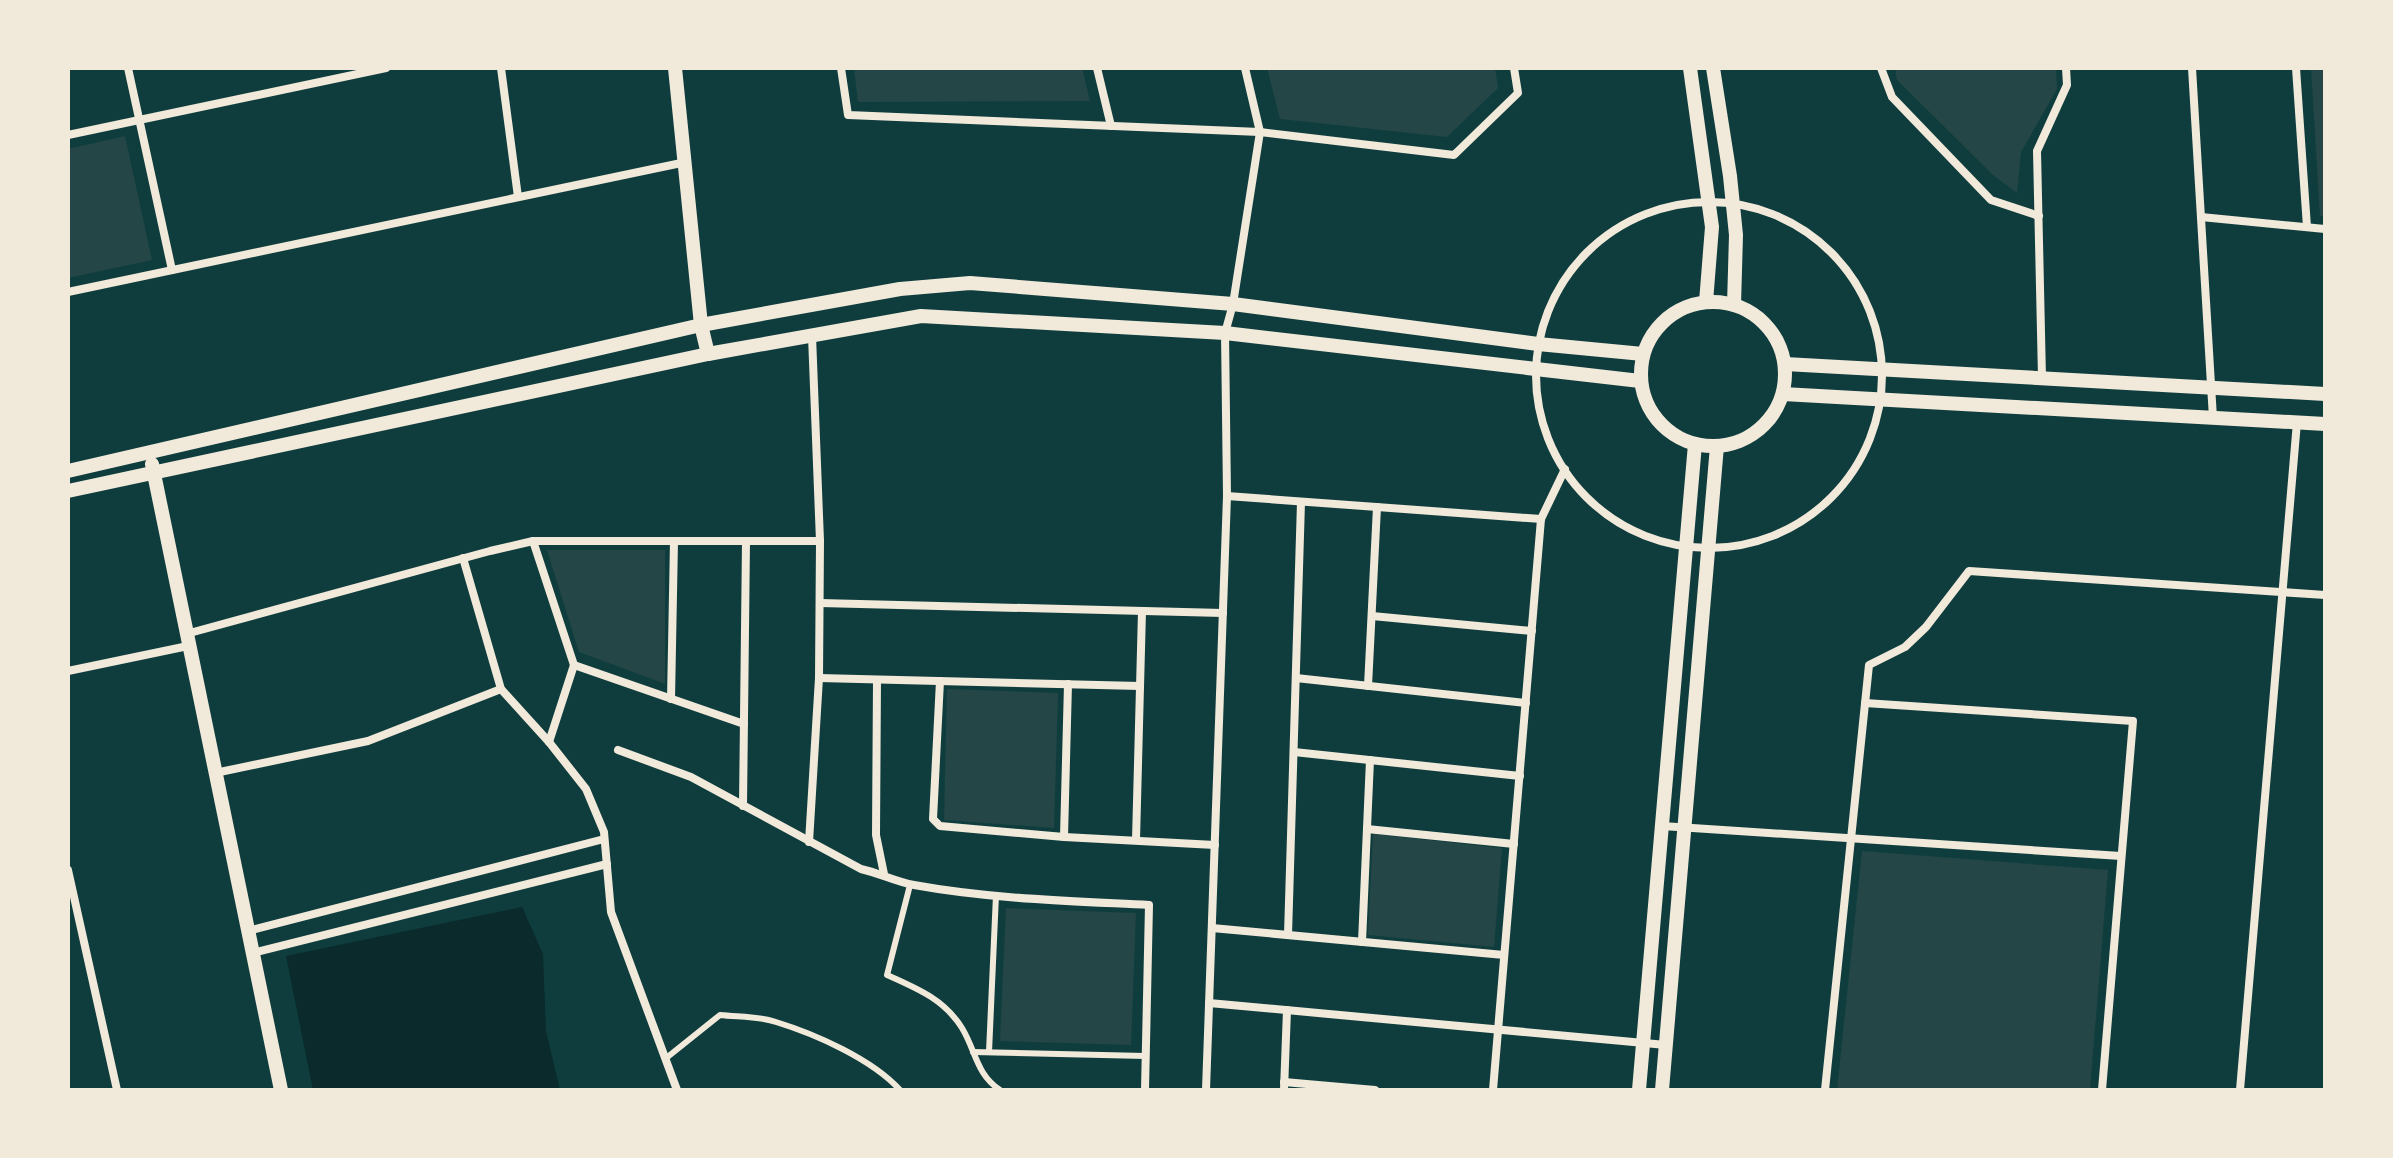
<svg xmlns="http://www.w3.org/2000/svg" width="2393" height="1158" font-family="Montserrat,sans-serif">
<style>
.green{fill:#244646}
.water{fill:#0a2a2b}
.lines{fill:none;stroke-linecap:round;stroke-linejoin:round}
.service{stroke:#f1e9da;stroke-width:6}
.minor{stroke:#f1e9da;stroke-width:8}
.tertiary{stroke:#f1e9da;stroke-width:14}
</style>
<rect width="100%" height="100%" fill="#0f3d3e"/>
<g class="green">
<polygon points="854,68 1082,68 1090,101 858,102"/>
<polygon points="1267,68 1495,68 1498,88 1447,137 1280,119"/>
<polygon points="1895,68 2056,68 2057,89 2021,152 2017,193 1993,175 1897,80"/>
<polygon points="2311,68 2325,68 2325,217 2320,216"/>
<polygon points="125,136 152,260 68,278 68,149"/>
<polygon points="547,550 665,550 665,684 579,652"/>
<polygon points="947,689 1058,693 1054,828 944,820"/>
<polygon points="1373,834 1502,848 1494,947 1368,935"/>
<polygon points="1862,851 2108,870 2090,1090 1837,1090"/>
<polygon points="1006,908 1136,913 1131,1045 1000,1041"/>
</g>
<polygon class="water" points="522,907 543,954 546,1031 560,1090 313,1090 286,956"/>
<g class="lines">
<g class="service">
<path d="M 910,885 L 887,975 C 916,988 944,999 962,1028 C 976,1051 976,1074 1000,1090"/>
<polyline points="973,1052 1145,1056"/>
<polyline points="989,1052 996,895"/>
<path d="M 665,1059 L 720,1015 C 738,1017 759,1016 776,1022 C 815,1034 872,1059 900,1090"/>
</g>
<g class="minor">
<polyline points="128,68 172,270"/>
<polyline points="501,68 518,197"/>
<polyline points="841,68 848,115 1260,132 1454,155 1518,93 1514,68"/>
<polyline points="1097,68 1111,126"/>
<polyline points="1881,68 1892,97 1991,200 2039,216"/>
<polyline points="2192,68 2213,418"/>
<polyline points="2296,68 2307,227"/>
<polyline points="68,135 386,68"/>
<circle cx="1709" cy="375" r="173"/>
<polyline points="2201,217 2325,229"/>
<polyline points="68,292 686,162"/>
<polyline points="2042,378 2037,151 2067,85 2066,68"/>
<polyline points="1227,496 1541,519"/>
<polyline points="533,541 574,665 549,742"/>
<polyline points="463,558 501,689 549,742 586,789 604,832 611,912 677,1090"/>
<polyline points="820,603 1223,613"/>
<polyline points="1372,616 1532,631"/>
<polyline points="186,634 490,551 533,541 820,541"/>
<polyline points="574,665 744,724"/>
<polyline points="68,671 188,646"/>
<polyline points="819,678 1140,686"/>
<polyline points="1296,678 1526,703"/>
<polyline points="877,680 876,835 884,874"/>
<polyline points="940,681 933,819 940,826 1064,837 1215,845"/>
<polyline points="1368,686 1377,507"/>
<polyline points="671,699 674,541"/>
<polyline points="1865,703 2133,721 2102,1090"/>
<path d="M 618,750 L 691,777 L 861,869 C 879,873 896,882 914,885 C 991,899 1071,901 1149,905 L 1145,1090"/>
<polyline points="1294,752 1520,776"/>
<polyline points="215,773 368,741 501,689"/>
<polyline points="743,806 746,541"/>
<polyline points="1662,826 2121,856"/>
<polyline points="1367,829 1514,844"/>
<polyline points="1064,837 1068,684"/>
<polyline points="1136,840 1142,611"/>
<polyline points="809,842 819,678 820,541 812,336"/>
<polyline points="68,870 117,1090"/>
<polyline points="1212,928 1504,955"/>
<polyline points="248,931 604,839"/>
<polyline points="1288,935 1301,502"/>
<polyline points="1362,942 1370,760"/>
<polyline points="253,953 607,864"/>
<polyline points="1209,1003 1666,1045"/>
<polyline points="1284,1082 1375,1090"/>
<polyline points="1206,1090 1227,496 1225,333 1233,304 1260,132 1245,68"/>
<polyline points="1284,1090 1287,1010"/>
<polyline points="1493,1090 1541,519 1565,469"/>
<polyline points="1825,1090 1869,665 1905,647 1926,627 1969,571 2325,595"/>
<polyline points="2240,1090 2297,422"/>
</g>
<g class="tertiary">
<polyline points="675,68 701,325 708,354"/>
<polyline points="1690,68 1712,227 1706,302"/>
<polyline points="1713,68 1730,176 1736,235 1734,305"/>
<circle cx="1713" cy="374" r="72"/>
<polyline points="1785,364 2325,394"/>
<polyline points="1783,394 2325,424"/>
<polyline points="152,464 281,1090"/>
<polyline points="68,471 701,325 900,289 970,283 1233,304 1538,344 1643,354"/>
<polyline points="68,491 708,354 921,316 1225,333 1640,381"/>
<polyline points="1639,1090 1695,444"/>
<polyline points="1662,1090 1717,446"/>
</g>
</g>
<rect width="2393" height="1158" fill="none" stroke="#f1e9da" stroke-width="140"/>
</svg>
